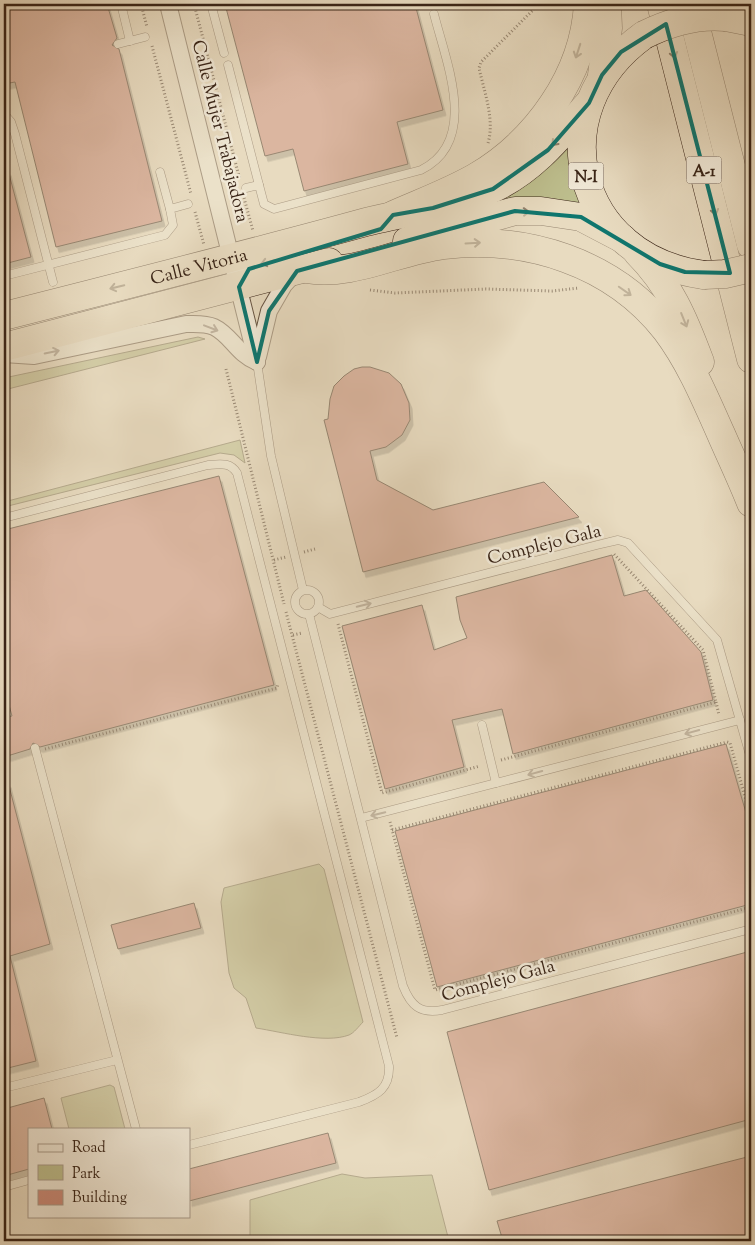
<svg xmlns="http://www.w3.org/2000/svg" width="755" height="1245" font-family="'Sorts Mill Goudy',serif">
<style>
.green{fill:#bdbe8d;stroke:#7b7152}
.building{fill:#cc8b7a;stroke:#392417;filter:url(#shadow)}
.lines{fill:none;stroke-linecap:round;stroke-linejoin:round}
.service-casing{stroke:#655241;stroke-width:9}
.minor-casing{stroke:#655241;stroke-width:18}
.trunk-casing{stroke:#392417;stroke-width:29}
.motorway-casing{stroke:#392417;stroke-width:29}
.path{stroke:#392417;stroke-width:3;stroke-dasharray:1 2.5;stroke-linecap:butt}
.service{stroke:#f0e8d6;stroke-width:8}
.minor{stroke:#f0e8d6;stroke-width:16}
.trunk{stroke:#e8dbc0;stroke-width:28}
.motorway{stroke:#e8dbc0;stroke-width:28}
.trunk-bridge-casing{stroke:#392417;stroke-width:29;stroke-linecap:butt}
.trunk-bridge{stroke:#e8dbc0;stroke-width:28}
.oneway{stroke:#90806c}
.oneway2{stroke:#948676}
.marked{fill:none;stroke:#0f766e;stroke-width:4;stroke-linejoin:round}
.labels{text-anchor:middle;stroke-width:5;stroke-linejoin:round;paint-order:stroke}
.shield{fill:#f0e8d6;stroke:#705f50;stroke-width:1}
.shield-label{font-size:16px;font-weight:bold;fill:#392417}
.street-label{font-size:18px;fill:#392417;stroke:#f0e8d6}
</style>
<defs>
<filter id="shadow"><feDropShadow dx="3" dy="5.5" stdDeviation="0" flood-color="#0004"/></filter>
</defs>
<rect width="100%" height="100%" fill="#e8dbc0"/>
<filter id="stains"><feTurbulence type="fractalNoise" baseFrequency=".004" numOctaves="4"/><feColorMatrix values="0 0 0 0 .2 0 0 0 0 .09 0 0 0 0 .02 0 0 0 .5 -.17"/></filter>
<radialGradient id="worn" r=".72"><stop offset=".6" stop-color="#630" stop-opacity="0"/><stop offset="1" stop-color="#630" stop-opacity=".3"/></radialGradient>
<g class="green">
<path d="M 568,143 C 569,168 570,182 583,204 L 542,198 L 423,221 Z"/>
<polygon points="198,337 205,339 4,390 4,378"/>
<polygon points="240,440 245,463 234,455 220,453 4,507 4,502"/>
<path d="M 319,864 L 324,869 L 363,1022 C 359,1026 354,1033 349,1035 C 325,1044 282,1032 256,1028 L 246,998 L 234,988 L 229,973 L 221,902 L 224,888 Z"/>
<polygon points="110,1085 114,1087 125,1129 69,1129 61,1098"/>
<polygon points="342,1174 365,1178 432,1175 449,1241 250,1241 250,1200"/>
</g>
<g class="building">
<polygon points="4,4 107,4 117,38 112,45 119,49 162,221 56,247 15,82 4,84"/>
<polygon points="225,4 415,4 443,110 397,122 408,164 304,191 293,149 265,156"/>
<polygon points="4,170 8,170 31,257 4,264"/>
<polygon points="362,367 370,367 389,373 401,384 409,403 410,420 402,435 386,447 370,451 377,480 433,510 544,482 579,517 363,572 324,420 328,419 330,399 334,386 344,376 354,369"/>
<polygon points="219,476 274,685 40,747 33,743 30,749 4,757 4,717 12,716 4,687 4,530"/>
<polygon points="612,555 624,596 646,590 701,652 713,700 513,754 502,709 452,720 464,767 385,789 342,626 422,605 434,650 467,638 460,620 456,597"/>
<polygon points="726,744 751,830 751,904 437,987 395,831"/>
<polygon points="8,782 50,944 10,956 36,1061 4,1069 4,783"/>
<polygon points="194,903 201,928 118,949 111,925"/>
<polygon points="751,951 751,1119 489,1190 447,1032"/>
<polygon points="44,1098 52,1129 29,1129 29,1169 4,1176 4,1109"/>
<polygon points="328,1133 336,1163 189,1201 189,1169"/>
<polygon points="751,1156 751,1241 503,1241 497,1221"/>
</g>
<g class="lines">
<g class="service-casing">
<g id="service">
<polyline points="121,4 130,41"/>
<polyline points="211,4 224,53"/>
<polyline points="118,44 145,37"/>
<polyline points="228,65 259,185"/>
<polyline points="4,114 11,122 15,134 53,282"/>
<polyline points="160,172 170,209"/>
<path d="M 246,188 L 259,185 L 264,204 L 274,209 L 421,170 C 480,141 446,62 434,14"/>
<polyline points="4,276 165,235 173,225 170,209 188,204"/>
<polyline points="257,362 271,456 303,590"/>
<path d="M 4,518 L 208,465 C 221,464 230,462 237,473 L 389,1066 C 390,1088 378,1095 359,1102 L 189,1145"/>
<circle cx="307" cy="602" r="12"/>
<polyline points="318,607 330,614 597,545 618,540 628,543 717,640 751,759"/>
<path d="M 309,614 L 403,986 C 411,1006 420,1014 442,1010 L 751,929"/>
<polyline points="482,725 496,783"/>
<polyline points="35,748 136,1129"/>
<polyline points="361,818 740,720"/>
<polyline points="4,1088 117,1060"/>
<polyline points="4,1187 29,1180"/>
</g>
</g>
<g class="minor-casing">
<g id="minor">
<polyline points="168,4 257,362"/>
<path d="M 239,287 C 247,265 257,265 279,259"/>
<path d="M 4,354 L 34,356 L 186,324 C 195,324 205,323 214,327 C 231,335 237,354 257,362"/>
<polyline points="258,357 269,311 284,285 296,272"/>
</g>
</g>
<g class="trunk-casing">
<g id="trunk">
<polyline points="726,17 751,22"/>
<path d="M 644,35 C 538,111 574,258 704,275"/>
<polyline points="407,241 515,211 541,211 581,217 623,239"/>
<path id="s1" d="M 4,316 C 125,285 246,255 366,222 C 408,211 454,208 494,188 C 534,169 560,136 589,103"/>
<polyline points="4,347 329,262"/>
</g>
</g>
<g class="motorway-casing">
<g id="motorway">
<polyline points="661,4 751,359"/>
<polyline points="690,4 751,245"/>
<polyline points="602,75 608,28 607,4"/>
<path d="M 393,215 C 420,203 450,192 476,177 C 537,141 584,75 588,4"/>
<path d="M 637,252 C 670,285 684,319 700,362"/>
<path d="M 306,269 C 352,277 397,251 443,245 C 526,235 613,262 666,330 C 690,362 705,398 721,434 C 731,457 742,480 751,503"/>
</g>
</g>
<g class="path">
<polyline points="141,4 147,27"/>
<polyline points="194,4 240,180"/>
<polyline points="152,46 191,194"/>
<path d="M 488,143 C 495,120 484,91 479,68 L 481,62 L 539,4"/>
<polyline points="244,198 253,231"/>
<polyline points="195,212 204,245"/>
<polyline points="370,290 395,293 486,289 552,291 579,288"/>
<polyline points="226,369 284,604"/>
<polyline points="304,552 315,549"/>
<polyline points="274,560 286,557"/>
<polyline points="286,612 397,1038"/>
<polyline points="338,624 382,793 480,766"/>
<polyline points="293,635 302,633"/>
<polyline points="716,702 719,715"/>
<polyline points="45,749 277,688 278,683"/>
<polyline points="501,760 716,702 703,650 613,553"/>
<polyline points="390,822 435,990 751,907"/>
<polyline points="392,830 727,742 730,743 751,818"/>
</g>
<use href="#service" class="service"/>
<use href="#minor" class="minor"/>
<use href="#trunk" class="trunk"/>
<use href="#motorway" class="motorway"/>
<g class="trunk-bridge-casing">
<g id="trunk-bridge">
<path d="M 644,35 C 670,22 696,14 726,17"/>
<polyline points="704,275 725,274 751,268"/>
</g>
</g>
<use href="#trunk-bridge" class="trunk-bridge"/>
</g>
<defs><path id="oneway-shaft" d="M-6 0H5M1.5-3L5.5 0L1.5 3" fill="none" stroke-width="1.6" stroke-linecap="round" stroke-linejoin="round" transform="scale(1.25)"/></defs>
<g class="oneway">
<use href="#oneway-shaft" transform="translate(578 51) rotate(108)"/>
<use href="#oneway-shaft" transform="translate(673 51) rotate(76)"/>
<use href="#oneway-shaft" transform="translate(557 140) rotate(132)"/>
<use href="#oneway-shaft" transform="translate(714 208) rotate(76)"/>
<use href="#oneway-shaft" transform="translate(522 212) rotate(-2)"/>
<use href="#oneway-shaft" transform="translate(473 243) rotate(-3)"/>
<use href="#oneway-shaft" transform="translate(117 287) rotate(166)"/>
<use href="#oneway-shaft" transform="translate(625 291) rotate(35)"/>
<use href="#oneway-shaft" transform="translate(684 320) rotate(68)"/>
</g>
<g class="oneway2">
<use href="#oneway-shaft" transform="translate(268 262) rotate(164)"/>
<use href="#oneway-shaft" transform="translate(211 328) rotate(21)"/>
<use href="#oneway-shaft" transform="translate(52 352) rotate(-12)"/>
<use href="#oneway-shaft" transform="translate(364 605) rotate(-14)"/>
<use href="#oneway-shaft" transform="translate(692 732) rotate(165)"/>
<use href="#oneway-shaft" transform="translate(535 773) rotate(165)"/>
<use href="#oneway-shaft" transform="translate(378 814) rotate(166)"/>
</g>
<path d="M0 0H755V1245H0ZM 666,24 L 730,273 L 685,272 L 660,264 L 581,217 L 515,211 L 297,271 L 269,311 L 257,362 L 239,287 L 249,269 L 381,229 L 393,215 L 433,208 L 493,189 L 548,150 L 589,103 L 602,75 L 621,52 Z" fill="#e8dbc0" fill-opacity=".55" fill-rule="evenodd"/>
<path class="marked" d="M 666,24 L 730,273 L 685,272 L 660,264 L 581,217 L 515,211 L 297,271 L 269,311 L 257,362 L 239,287 L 249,269 L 381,229 L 393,215 L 433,208 L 493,189 L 548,150 L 589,103 L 602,75 L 621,52 Z"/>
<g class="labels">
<g class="shield">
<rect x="686.5" y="156.5" width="35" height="27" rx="4"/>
<rect x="568.5" y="162.5" width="35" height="27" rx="4"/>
</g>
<g class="shield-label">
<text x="704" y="176">A-1</text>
<text x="586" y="182">N-I</text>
</g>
<g class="street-label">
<text transform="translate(221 131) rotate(76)" y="6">Calle Mujer Trabajadora</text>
<text dy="6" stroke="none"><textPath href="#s1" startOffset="201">Calle Vitoria</textPath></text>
<text transform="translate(544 544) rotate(-14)" y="6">Complejo Gala</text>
<text transform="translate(498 980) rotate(-15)" y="6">Complejo Gala</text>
</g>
</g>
<rect width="755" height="1245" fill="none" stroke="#e8dbc0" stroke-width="20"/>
<rect x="5" y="5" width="745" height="1235" fill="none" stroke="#392417" stroke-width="2.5"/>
<rect x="10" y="10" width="735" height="1225" fill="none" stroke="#392417"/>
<rect x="28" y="1128" width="162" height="90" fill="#f0e8d6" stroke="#a79a8a"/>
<rect x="38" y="1144" width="25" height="8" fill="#f0e8d6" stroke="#a79a8a"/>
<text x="72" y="1152" font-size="15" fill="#392417">Road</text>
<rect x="38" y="1165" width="25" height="15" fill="#bdbe8d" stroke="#a79a8a"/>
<text x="72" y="1178" font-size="15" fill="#392417">Park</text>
<rect x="38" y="1190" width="25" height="15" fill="#cc8b7a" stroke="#a79a8a"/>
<text x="72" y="1202" font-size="15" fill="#392417">Building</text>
<rect width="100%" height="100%" filter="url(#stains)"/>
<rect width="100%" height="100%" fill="url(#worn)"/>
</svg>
